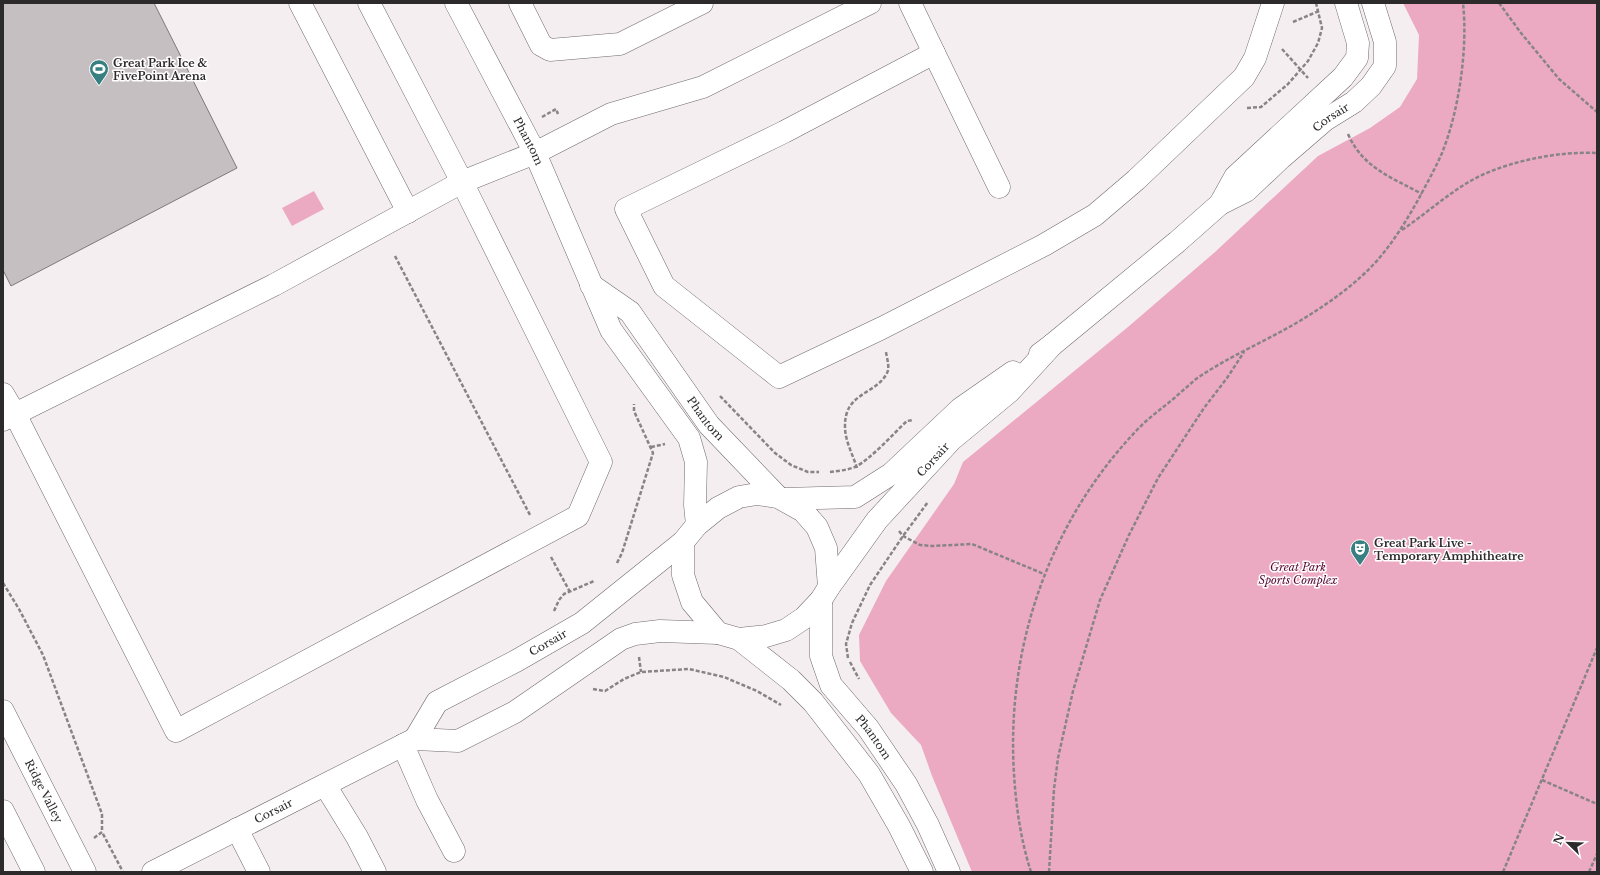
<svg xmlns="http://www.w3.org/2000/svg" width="1600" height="875" font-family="'Libre Baskerville',serif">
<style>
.green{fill:#ecaac2}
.building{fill:#c6bfc1;stroke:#7e787a}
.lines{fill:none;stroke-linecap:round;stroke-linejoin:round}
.minor-casing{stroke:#706a6c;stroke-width:23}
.major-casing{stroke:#706a6c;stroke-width:23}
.path{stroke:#888486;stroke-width:2.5;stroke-dasharray:4 2;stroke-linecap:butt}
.minor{stroke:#fff;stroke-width:22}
.major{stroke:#fff;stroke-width:22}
.labels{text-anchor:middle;stroke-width:3;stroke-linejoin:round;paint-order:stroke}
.poi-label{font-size:11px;font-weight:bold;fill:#2c2a2b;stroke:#fffdfe;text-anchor:start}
.street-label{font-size:11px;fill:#2c2a2b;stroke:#fffdfe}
.park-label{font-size:11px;font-style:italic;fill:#560631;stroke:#fffdfe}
</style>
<rect width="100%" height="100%" fill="#f5eef1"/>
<g class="green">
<polygon points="1403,3 1597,3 1597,872 972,872 932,776 921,745 891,713 860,661 859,635 886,581 954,484 963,462 1128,327 1215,252 1318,156 1370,128 1400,107 1417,79 1419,35"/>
<polygon points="314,191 324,209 292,226 282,208"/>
</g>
<polygon class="building" points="3,3 154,3 237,168 11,286 3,270"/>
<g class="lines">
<g class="minor-casing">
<g id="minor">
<polyline points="300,3 408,212"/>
<path id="s1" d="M 456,3 L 535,153 L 611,330 L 689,438 L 696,462 L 695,505 L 697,525"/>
<polyline points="520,3 541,45 550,50 620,44 702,3"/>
<polyline points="910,3 934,53"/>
<polyline points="999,187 934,53 784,132 626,209 664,286 779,377 882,328 1044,245 1095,215 1136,180 1244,77 1255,58 1273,3"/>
<polyline points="1220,204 1235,177 1343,77 1357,58 1358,43 1346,3"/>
<path id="s2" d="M 591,285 L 630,312 L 709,425 L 778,497"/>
<path id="s3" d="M 1040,354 L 1052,345 L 1177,242 L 1220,204 L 1246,191 L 1281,158 L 1325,120 L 1354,102 L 1371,86 L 1385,66 L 1385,42 L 1373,3"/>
<polyline points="3,394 15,414 274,285 462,182 535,153 611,114 703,87 870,3"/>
<polyline points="3,420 15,414 176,731 578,516 601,462 462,182 369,3"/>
<polyline points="784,499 855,497 891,474 960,409 1013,372"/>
<polyline points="683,542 683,575 692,602 718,633"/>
<path id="s4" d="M 821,600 L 821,656 L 831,685 L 868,728 L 906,784 L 928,825 L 949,872"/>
<polyline points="739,639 791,680 813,702 869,774 899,826 922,872"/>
<path id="s5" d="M 415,739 L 437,702 L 516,661 L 582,623 L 683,542 L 697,525 L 718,508 L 739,497 L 757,494 L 778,497 L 803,511 L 817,527 L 826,548 L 829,587"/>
<polyline points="403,745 427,800 454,851"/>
<polyline points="325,785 357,837 375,872"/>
<polyline points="237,829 259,872"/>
<path id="s6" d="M 153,872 L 415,739 L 458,741 L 515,712 L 621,639 L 635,634 L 660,631 L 718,633 L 739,639 L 766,636 L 786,630 L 804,618 L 821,600 L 829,587 L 877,520 L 951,440 L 1009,392 L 1052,345"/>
</g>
</g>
<g class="major-casing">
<g id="major">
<path id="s7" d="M 3,711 L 85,872"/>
<polyline points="3,811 34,872"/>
</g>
</g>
<g class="path">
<polyline points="1499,3 1521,33 1559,79 1597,112"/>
<polyline points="1293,22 1319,11"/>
<polyline points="1282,49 1308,78"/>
<polyline points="1247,108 1261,107 1288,84 1308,61 1318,43 1322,28 1316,3"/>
<polyline points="542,117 556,109 558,114"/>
<path d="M 1348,134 C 1363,168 1391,177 1422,194"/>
<path d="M 1402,230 C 1424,215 1444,197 1467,183 C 1502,162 1556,151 1597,153"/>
<polyline points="395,256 530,515"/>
<polyline points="720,396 775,453 791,465 808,472 819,472"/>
<polyline points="651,447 665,444"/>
<path d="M 857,468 C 853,455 845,441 845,427 C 844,392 876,395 887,373 C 890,367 887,359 886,352"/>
<path d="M 830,472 C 838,471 847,470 855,467 C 871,459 893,434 907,421 L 913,420"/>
<polyline points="899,531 903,536 920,545 932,546 972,544 1044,574"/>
<polyline points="551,557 570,592"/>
<polyline points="617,563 622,553 653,453 634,411 634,404"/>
<polyline points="3,583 19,609 43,655 102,814 102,832"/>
<polyline points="554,611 559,600 564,594 594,581"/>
<polyline points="639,657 641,672"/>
<polyline points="848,658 846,644 852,623 870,585 903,536 928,502"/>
<polyline points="850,662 859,679"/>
<polyline points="593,689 605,691 624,679 641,672 689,669 724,677 757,691 781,705"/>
<polyline points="1542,780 1597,804"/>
<polyline points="94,838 102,832 123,872"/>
<path d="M 1031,872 C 1021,841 1016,807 1014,774 C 1006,647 1049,523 1136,431 C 1147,419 1160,410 1172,400 C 1180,393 1188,386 1196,379 C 1232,354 1274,338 1311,314 C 1333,300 1355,284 1373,265 C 1391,246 1405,223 1418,200 C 1426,185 1435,169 1442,153 C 1459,111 1468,48 1463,3"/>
<polyline points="1049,872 1054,789 1058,758 1073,691 1100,600 1129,535 1158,478 1204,408 1227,378 1244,352"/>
<polyline points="1503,872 1597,648"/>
<polyline points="1589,872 1597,854"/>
</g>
<use href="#minor" class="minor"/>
<use href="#major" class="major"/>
</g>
<defs>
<g id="stadium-pin" transform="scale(1)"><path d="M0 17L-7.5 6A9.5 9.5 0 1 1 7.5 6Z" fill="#377f81" stroke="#fffdfe"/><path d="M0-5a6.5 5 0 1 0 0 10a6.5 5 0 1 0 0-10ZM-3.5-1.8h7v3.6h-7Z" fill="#fff"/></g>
<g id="theatre-pin" transform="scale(1)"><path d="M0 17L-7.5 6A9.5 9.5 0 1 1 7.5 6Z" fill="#377f81" stroke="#fffdfe"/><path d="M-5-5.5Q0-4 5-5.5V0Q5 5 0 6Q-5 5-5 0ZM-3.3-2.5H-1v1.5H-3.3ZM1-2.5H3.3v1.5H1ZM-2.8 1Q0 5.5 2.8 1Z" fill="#fff"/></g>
</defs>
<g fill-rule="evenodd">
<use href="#stadium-pin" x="99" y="69"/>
<use href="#theatre-pin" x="1360" y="549"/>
</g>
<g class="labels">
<g class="poi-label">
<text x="113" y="67">Great Park Ice &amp;<tspan x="113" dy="13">FivePoint Arena</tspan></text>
<text x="1374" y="547">Great Park Live -<tspan x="1374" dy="13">Temporary Amphitheatre</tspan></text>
</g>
<g class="street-label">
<text dy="4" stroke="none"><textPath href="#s3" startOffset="376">Corsair</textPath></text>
<text dy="4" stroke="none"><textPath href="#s1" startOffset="156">Phantom</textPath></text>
<text dy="4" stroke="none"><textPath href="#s2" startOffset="178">Phantom</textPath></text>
<text dy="4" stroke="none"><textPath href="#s6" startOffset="924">Corsair</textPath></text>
<text dy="4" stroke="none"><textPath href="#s5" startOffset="169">Corsair</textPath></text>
<text dy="4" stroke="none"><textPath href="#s4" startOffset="154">Phantom</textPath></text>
<text dy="4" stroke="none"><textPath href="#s7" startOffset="90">Ridge Valley</textPath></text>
<text dy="4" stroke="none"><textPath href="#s6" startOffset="135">Corsair</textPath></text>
</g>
<g class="park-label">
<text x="1298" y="571">Great Park<tspan x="1298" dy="13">Sports Complex</tspan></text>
</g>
</g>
<rect width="1600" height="875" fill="none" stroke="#2c2a2b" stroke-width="8"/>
<g transform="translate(1568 843) rotate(293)" stroke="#fffdfe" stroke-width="3" paint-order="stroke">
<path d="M0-3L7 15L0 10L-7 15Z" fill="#2c2a2b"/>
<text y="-6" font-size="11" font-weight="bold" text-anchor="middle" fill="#2c2a2b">N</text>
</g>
</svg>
